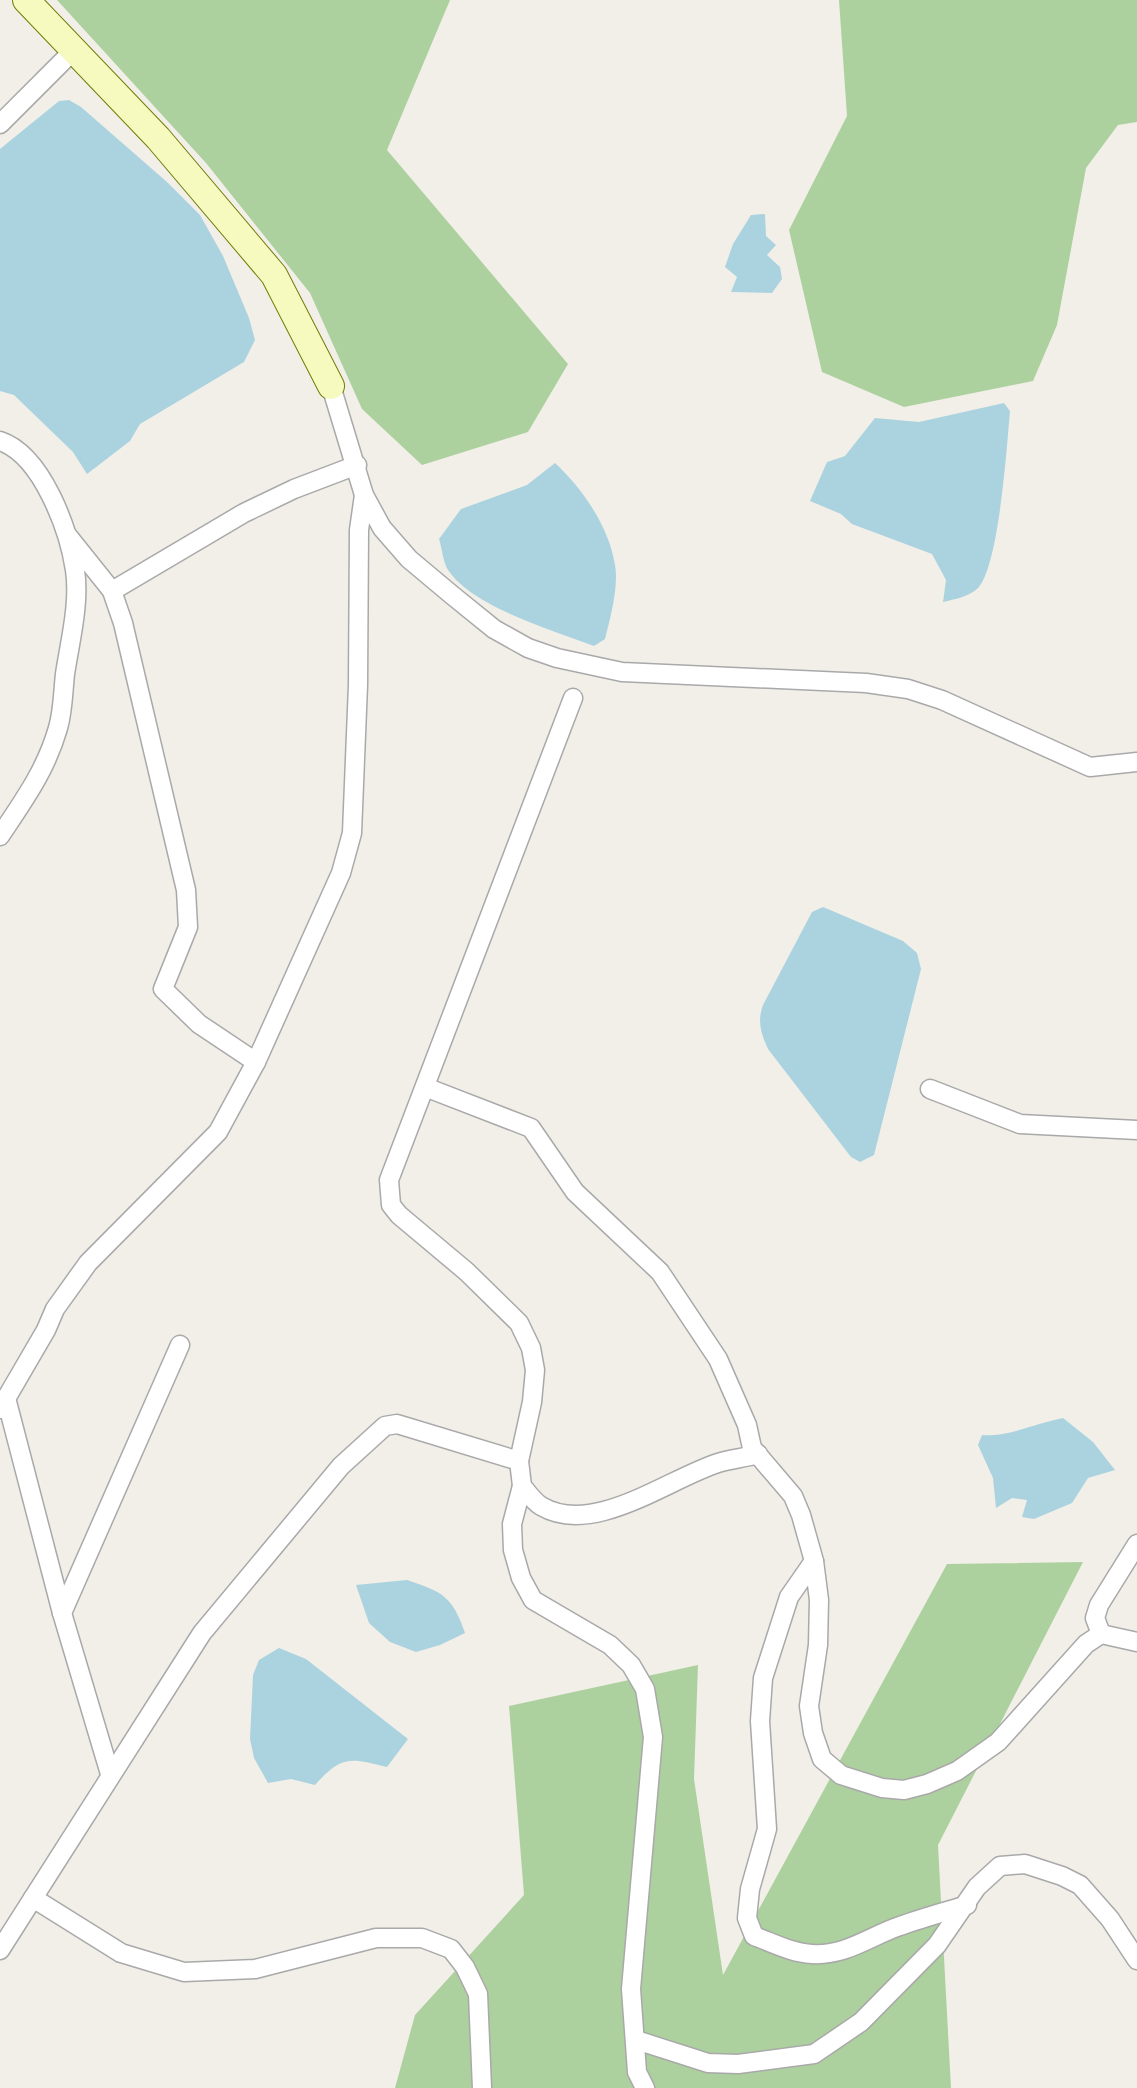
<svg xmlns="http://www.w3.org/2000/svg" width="1137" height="2088" font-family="Poppins,sans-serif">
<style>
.forest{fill:#add19e}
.water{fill:#aad3df}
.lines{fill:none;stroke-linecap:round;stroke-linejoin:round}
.street-casing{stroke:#a9a9a9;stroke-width:21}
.secondary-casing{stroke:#707d05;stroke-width:28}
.street{stroke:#fff;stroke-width:18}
.secondary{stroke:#f7fabf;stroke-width:26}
</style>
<rect width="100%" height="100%" fill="#f2efe9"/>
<g class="forest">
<polygon points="57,0 450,0 387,150 568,364 528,432 422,465 362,409 310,293 206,163"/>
<polygon points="839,0 1137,0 1137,122 1118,125 1086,168 1057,325 1033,381 904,407 822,372 789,230 847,116"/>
<polygon points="1083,1562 938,1845 951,2088 395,2088 415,2015 524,1895 509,1706 698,1665 694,1779 723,1975 947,1564"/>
</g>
<g class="water">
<polygon points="69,100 81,107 167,182 200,215 223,256 249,318 255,340 244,362 140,424 130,441 87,474 73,452 14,395 0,391 0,149 59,101"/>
<polygon points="765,214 766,236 776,245 767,255 780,267 782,279 772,293 731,292 737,277 725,267 733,244 751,215"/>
<path d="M 1004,403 L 1010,411 C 1007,445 999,566 978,588 C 969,597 955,599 943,602 L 946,580 L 932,554 L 852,524 L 841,514 L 810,501 L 827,462 L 845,456 L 875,418 L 919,422 Z"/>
<path d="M 555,463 C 583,489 609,527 615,565 C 619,586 610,619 605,639 L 594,646 C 553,630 474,608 448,570 C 443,562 442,548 439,539 L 461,509 L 527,485 Z"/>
<path d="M 823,907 L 903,941 L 917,953 L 921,969 L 874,1155 L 860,1162 L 851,1157 L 768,1049 C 761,1034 757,1021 763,1005 L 812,912 Z"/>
<path d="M 1063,1418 L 1093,1442 L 1115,1470 L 1088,1478 L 1072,1503 L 1034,1519 L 1022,1517 L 1027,1500 L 1012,1498 L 996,1508 L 993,1478 L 978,1445 L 982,1435 C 1009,1437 1036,1423 1063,1418 Z"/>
<path d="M 407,1580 C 443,1592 452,1596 465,1633 L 440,1645 L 416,1652 L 390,1642 L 369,1623 L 356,1585 Z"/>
<path d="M 279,1648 L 306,1659 L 408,1739 L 387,1767 C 350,1758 342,1755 315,1785 L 291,1779 L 268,1783 L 254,1758 L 250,1739 L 253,1675 L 259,1660 Z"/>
</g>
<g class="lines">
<g class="street-casing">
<g id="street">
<polyline points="0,124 74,50"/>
<polyline points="331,386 364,495 382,528 409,559 452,595 494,629 528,648 557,658 622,672 866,683 908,689 942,700 1090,767 1137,762"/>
<path d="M 0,441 C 42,455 69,530 75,570 C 80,603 70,641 65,674 C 63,692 63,711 58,728 C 46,770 24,800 0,836"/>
<polyline points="68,536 112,591 123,623 186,890 188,927 163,989 199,1024 256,1062"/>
<polyline points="112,591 244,513 294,489 357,465"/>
<polyline points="573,698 389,1180 391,1205 399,1215 467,1272 519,1323 531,1348 535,1370 532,1402 519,1461 522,1486 512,1524 513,1550 521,1578 533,1600 610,1645 631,1665 645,1689 653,1737 631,1989 637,2072 645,2088"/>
<polyline points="425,1087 531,1128 575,1192 660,1272 718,1359 747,1425 752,1448 793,1496 801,1515 814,1561 819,1600 818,1645 809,1706 813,1733 822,1759 841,1775 882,1788 904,1790 927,1784 957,1771 998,1742 1086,1644 1101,1634 1137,1642"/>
<polyline points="930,1089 1020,1124 1137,1130"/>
<polyline points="6,1398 62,1613 110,1774"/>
<polyline points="0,1409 46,1330 55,1309 88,1263 218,1132 256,1062 341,873 352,833 358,685 359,530 364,495"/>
<path d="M 522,1486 C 527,1492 534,1502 541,1506 C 593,1537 668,1479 718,1463 C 731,1459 744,1458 758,1454"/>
<path d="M 814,1561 L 789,1597 L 763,1678 L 760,1721 L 767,1829 L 750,1889 L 747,1918 L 754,1936 C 773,1943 792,1953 812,1954 C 846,1956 870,1936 900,1926 C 922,1918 944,1912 967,1905"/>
<polyline points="62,1613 180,1345"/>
<polyline points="1101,1634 1095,1618 1099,1605 1137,1544"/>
<polyline points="33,1898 121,1953 184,1972 255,1969 376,1938 422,1938 451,1949 465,1967 478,1994 482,2088"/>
<polyline points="0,1950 202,1633 341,1466 385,1426 397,1424 519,1461"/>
<polyline points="636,2040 708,2063 738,2064 814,2054 861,2022 937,1945 977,1887 1000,1866 1025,1864 1062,1876 1080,1885 1110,1919 1137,1960"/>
</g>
</g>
<g class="secondary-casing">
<polyline id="secondary" points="26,0 158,138 274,275 331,386"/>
</g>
<use href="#street" class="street"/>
<use href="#secondary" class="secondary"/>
</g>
</svg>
